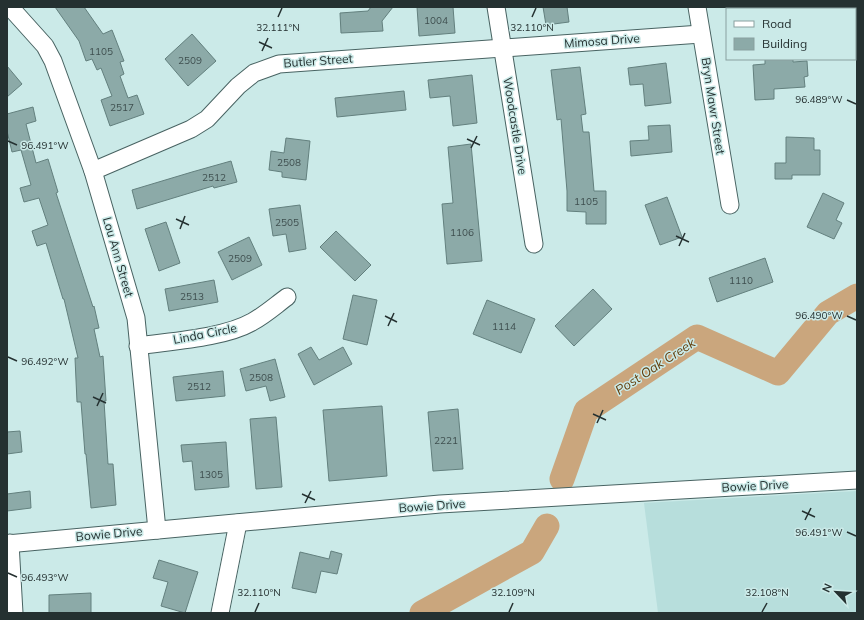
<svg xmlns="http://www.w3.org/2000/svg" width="864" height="620" font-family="Mulish,sans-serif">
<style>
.built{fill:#b7dedc}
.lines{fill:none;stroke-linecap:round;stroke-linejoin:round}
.river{stroke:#caa67d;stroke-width:25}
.building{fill:#8caaa8;stroke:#63807e}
.minor-casing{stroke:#486362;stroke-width:19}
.minor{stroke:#fff;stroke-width:17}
.ticks{fill:none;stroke:#253131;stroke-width:1.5}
.labels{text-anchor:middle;stroke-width:3;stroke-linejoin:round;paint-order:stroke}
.number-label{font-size:10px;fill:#3f4f4f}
.street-label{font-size:12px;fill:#253131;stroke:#cbeae8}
.water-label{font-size:13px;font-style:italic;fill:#64400e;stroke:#cbeae8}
.ticks-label{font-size:10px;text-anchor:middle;fill:#253131;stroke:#cbeae8;stroke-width:3;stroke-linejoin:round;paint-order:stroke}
</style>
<rect width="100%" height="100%" fill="#cbeae8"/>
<polygon class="built" points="857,491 857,613 658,613 644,503"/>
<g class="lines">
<g class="river">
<polyline points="562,479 586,411 697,337 778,373 828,313 857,296"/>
<polyline points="422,613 532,552 547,526"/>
</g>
</g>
<g class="building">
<polygon points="55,7 84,7 103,34 112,30 124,61 120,62 124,74 120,76 128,98 137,95 144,114 110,126 101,100 112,96 101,68 97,70 92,59 86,61 79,41"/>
<polygon points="371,7 393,7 382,21 383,31 341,33 340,13 368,11"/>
<polygon points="417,7 453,7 455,33 419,36"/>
<polygon points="543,7 567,7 569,22 546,25"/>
<polygon points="192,34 216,61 188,86 165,59"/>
<polygon points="765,59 793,59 793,62 807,61 808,76 804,77 805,87 774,89 774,99 755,100 753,65 765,64"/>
<polygon points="666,63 671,103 645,106 643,84 630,85 628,68"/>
<polygon points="7,66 22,84 7,97"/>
<polygon points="580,67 586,114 581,115 583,132 589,132 594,191 606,191 606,224 586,224 586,212 567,211 567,191 561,119 557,120 551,70"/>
<polygon points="472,75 477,123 453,126 450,96 430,98 428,80"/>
<polygon points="404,91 406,110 337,117 335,98"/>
<polygon points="33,107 36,121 26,124 36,163 48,159 58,192 56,193 93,307 94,306 99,328 94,329 100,357 103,356 106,401 104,401 108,464 113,464 116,505 91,508 86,454 85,454 81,402 77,402 75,358 78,358 64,299 63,299 46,243 37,246 32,231 48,225 39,198 24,202 20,188 31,185 21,150 12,152 7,131 7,114"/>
<polygon points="670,125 672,152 631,156 630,141 649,140 648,126"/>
<polygon points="786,137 814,138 814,150 820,150 820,175 792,175 792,179 775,179 775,163 786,163"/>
<polygon points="286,138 310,141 306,180 282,177 282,172 269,170 271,151 284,153"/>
<polygon points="471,144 482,261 447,264 442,204 453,203 448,147"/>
<polygon points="231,161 237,182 214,188 213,186 137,209 132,190 192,172"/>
<polygon points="823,193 844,203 836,220 842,223 834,239 807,227"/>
<polygon points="667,197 682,237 660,245 645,205"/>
<polygon points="300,205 306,249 289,252 286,234 273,236 269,209"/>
<polygon points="166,222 180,263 159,271 145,229"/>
<polygon points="336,231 371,265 355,281 320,247"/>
<polygon points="249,237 262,265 232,280 218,252"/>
<polygon points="765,258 773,282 717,302 709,278"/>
<polygon points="214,280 218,302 169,311 165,289"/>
<polygon points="593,289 612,309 574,346 555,326"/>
<polygon points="353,295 377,300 367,345 343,339"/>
<polygon points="487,300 535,319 521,353 473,334"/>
<polygon points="311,347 319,360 343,347 352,364 314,385 298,354"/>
<polygon points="275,359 285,397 270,401 266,386 246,391 240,369"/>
<polygon points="223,371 225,396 176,401 173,377"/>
<polygon points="382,406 387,476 329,481 323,410"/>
<polygon points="458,409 463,469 433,471 428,412"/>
<polygon points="276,417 282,487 256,489 250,419"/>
<polygon points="20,431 22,452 7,454 7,432"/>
<polygon points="226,442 229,487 195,490 192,461 183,462 181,445"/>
<polygon points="30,491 31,508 7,511 7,494"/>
<polygon points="331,551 342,554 337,574 321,571 316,593 292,588 300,552 329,559"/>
<polygon points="159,560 198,572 185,613 161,606 168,582 153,578"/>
<polygon points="91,593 91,613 49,613 49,595"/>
</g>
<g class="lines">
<g class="minor-casing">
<g id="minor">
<polyline points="10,7 45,46 53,61 93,171 136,318 157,530"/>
<polyline points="496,7 534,244"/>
<polyline points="697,7 730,205"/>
<polyline points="93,171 191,129 207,119 238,86 254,73 279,64 701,34"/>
<path d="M 138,346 C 171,341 224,338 252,322 C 265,315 276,305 287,297"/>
<polyline points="10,543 14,613"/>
<polyline points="7,544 440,504 857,480"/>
<polyline points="220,613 238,523"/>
</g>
</g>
<use href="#minor" class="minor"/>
</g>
<path class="ticks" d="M 278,17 L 282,8M 532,17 L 536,8M 259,42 L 272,48M 262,51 L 268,38M 847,100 L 856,104M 467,139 L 480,145M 8,141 L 17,145M 471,148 L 477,136M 176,219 L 189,225M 180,229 L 185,216M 676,236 L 689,242M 679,246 L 685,233M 385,316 L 397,322M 847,316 L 856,320M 388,326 L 394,313M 8,357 L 17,361M 93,397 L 106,403M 97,406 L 103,393M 593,414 L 606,420M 597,423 L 603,410M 302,494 L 315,500M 305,503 L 311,491M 802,511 L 815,517M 805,520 L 811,508M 847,532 L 856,536M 8,573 L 17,577M 255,612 L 259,603M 509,612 L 513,603M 762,612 L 767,603"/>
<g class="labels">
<g class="number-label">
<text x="436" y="24">1004</text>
<text x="101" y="55">1105</text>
<text x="190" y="64">2509</text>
<text x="122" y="111">2517</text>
<text x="289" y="166">2508</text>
<text x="214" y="181">2512</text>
<text x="586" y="205">1105</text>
<text x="287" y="226">2505</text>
<text x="462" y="236">1106</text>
<text x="240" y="262">2509</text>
<text x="741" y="284">1110</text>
<text x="192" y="300">2513</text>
<text x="504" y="330">1114</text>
<text x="261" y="381">2508</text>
<text x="199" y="390">2512</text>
<text x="446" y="444">2221</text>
<text x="211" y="478">1305</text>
</g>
<g class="street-label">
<text transform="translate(602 41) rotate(-4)" y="4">Mimosa Drive</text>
<text transform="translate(318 61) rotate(-4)" y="4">Butler Street</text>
<text transform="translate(713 106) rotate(81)" y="4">Bryn Mawr Street</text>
<text transform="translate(515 126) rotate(81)" y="4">Woodcastle Drive</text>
<text transform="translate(118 257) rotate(74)" y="4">Lou Ann Street</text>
<text transform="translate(205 334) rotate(-11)" y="4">Linda Circle</text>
<text transform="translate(755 486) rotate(-3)" y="4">Bowie Drive</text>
<text transform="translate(432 506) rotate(-4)" y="4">Bowie Drive</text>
<text transform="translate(109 534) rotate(-5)" y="4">Bowie Drive</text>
</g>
<g class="water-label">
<text transform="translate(655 366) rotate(-33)" y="5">Post Oak Creek</text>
</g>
</g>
<g class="ticks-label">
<text x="278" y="31">32.111°N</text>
<text x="532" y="31">32.110°N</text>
<text x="819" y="103">96.489°W</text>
<text x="45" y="149">96.491°W</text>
<text x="819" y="319">96.490°W</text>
<text x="45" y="365">96.492°W</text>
<text x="819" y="536">96.491°W</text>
<text x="45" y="581">96.493°W</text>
<text x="259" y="596">32.110°N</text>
<text x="513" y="596">32.109°N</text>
<text x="767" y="596">32.108°N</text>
</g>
<rect width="864" height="620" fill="none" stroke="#253131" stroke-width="16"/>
<rect x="726" y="8" width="130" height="52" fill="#cbeae8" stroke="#89a09f"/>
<rect x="734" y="21" width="20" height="6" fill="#ffffff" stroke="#89a09f"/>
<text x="762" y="28" font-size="12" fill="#253131">Road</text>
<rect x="734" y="38" width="20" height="12" fill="#8caaa8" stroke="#89a09f"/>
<text x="762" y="48" font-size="12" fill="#253131">Building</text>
<g transform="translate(836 592) rotate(295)" stroke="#cbeae8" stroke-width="3" paint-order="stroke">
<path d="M0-3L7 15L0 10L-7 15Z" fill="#253131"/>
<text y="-6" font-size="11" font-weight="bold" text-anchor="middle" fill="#253131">N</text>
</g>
</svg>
